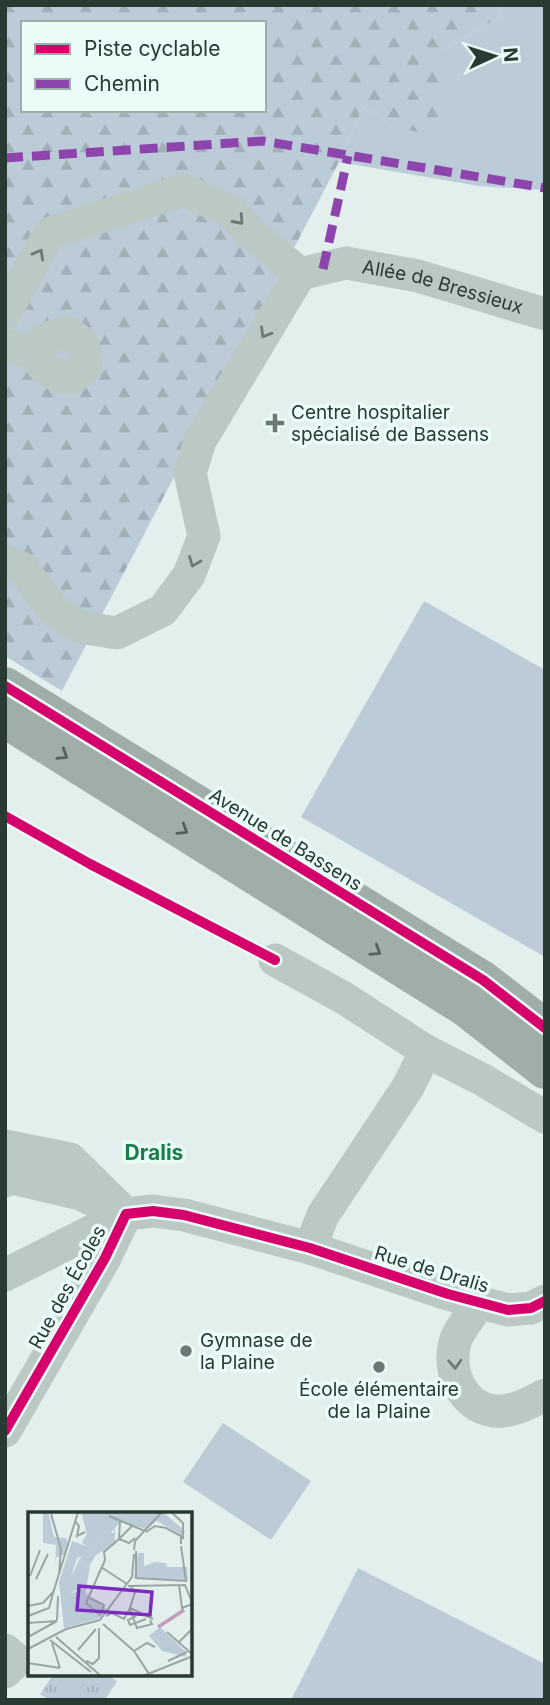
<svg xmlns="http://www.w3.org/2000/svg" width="550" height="1705" font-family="Inter,sans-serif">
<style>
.grass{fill:#bbcbd7}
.forest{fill:url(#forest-firs);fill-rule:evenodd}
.park{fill:url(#park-tufts)}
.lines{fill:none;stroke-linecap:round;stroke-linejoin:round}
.minor{stroke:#bbc9c4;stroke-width:33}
.major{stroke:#a0aea9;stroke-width:38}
.quiet{stroke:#8e44ad;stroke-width:9;stroke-dasharray:18 9;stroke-linecap:butt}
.cycleway-casing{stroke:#eafbf8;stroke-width:15}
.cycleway{stroke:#d6006c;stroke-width:10}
.oneway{stroke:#6b7a74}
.oneway2{stroke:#53635c}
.poi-dot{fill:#6a7973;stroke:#eafbf8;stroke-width:2.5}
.labels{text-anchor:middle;stroke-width:7;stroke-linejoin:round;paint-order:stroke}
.street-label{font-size:19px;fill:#293a32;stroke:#eafbf8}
.poi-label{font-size:19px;fill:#293a32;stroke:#eafbf8;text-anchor:start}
.neighbourhood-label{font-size:21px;font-weight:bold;fill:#197e48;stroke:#eafbf8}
.inset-river{fill:none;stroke:#c39cba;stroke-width:3.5}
.inset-road{fill:none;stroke:#99a7a2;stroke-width:2}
.view{fill:#7b2cbf;fill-opacity:0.15;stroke:#7b2cbf;stroke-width:3.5}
.inset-edge{fill:none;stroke:#293a32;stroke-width:3.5}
</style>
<defs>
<pattern id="forest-firs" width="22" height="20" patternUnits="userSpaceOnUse" patternTransform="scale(1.75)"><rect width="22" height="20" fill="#bbcbd7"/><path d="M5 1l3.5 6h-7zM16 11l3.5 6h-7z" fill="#a1afb9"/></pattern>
<pattern id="park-tufts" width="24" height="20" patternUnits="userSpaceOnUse" patternTransform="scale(1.75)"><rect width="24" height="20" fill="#bbcbd7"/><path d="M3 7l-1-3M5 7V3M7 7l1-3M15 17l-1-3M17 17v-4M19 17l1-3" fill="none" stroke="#a1afb9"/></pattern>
</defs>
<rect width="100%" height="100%" fill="#e3efec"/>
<g class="grass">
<polygon points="497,5 545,5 545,190 479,186 339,162 363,107 395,127 438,52 502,16"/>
<polygon points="424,601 545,670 545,957 301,817"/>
<polygon points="223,1423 311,1481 271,1540 183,1482"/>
<polygon points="358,1568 545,1664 545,1700 291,1700"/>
</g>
<path class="forest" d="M 5,5 L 497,5 L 502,16 L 438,52 L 444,138 L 395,127 L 363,107 L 339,162 L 62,691 L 5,656 ZM 23,23 L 264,23 L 264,110 L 23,110 Z"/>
<polygon class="park" points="53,1675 108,1675 117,1681 105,1700 49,1700 40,1694"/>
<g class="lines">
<g class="minor">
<path id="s1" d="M 300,274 L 346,263 L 418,276 L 545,314"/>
<polyline points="5,313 50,233 184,190 232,212 248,230 300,274"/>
<path d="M 5,345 L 32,352 L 45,369 L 59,377 L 73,377 L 86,366 C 87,347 82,340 65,332 L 45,339 L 32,352"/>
<polyline points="5,561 22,568 55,612 79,627 117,633 163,610 189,575 204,536 190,473 200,441 300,274"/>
<polyline points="275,960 344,998 426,1051 483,1080 545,1117"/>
<polyline points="5,1146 70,1159 126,1214"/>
<polyline points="5,1181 12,1178 80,1194 111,1208"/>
<polyline points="310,1248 323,1215 408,1087 426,1051"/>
<polyline points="5,1275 126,1214"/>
<path d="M 480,1303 C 472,1314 461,1327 456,1339 C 446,1368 461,1407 494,1411 C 512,1413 529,1403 545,1395"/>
<polyline points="5,1431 105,1258 126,1214 153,1211 184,1215 310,1248 448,1294 508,1310 531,1308 545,1301"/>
<polyline points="5,1650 17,1660 5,1672"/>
</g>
<g class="major">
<polyline points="5,686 483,980 545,1028"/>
<polyline points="5,719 466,1008 545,1070"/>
</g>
<g class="quiet">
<polyline points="5,158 263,141 545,188"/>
<polyline points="323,269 348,156"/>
</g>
<g class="cycleway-casing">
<g id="cycleway">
<polyline points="5,686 483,980 545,1028"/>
<polyline points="5,816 90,864 275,960"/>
<polyline points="5,1431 105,1258 126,1214 153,1211 184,1215 310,1248 448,1294 508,1310 531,1308 545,1301"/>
</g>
</g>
<use href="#cycleway" class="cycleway"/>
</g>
<defs><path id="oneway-chevron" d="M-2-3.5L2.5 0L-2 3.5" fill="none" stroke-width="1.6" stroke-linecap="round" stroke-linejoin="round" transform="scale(1.75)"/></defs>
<g class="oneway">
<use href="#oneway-chevron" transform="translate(239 220) rotate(48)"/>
<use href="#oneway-chevron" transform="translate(39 254) rotate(-61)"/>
<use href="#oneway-chevron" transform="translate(265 333) rotate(121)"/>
<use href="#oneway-chevron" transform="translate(194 562) rotate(111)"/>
<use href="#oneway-chevron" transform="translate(455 1364) rotate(87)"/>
</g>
<g class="oneway2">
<use href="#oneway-chevron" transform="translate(63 755) rotate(32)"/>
<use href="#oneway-chevron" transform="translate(183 830) rotate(32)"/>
<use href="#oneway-chevron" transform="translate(376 951) rotate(32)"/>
</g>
<g class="poi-dot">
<path d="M271.5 412.5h7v7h7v7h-7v7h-7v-7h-7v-7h7z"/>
<circle cx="186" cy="1351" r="7"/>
<circle cx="379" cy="1367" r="7"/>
</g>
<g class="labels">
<g class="street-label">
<text dy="7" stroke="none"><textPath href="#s1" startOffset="147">Allée de Bressieux</textPath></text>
<text transform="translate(286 839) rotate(32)" y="7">Avenue de Bassens</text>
<text transform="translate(432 1269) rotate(17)" y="7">Rue de Dralis</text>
<text transform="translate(67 1287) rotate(-61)" y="7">Rue des Écoles</text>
</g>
<g class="poi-label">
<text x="291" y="419">Centre hospitalier<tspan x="291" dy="22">spécialisé de Bassens</tspan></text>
<text x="200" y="1347">Gymnase de<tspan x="200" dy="22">la Plaine</tspan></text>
<text x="379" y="1396" text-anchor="middle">École élémentaire<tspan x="379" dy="22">de la Plaine</tspan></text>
</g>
<g class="neighbourhood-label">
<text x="154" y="1160">Dralis</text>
</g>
</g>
<g transform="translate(28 1512)">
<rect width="164" height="164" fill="#e3efec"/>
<path d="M 53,0 L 135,0 L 157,19 L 155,24 L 129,9 L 119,17 L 92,10 L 75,30 L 58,34 L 54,30 L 59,22 ZM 53,44 L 55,52 L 62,53 L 57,84 L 50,77 L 43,81 L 43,65 ZM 132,115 L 158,140 L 158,145 L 134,139 L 121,124 Z" fill="#bbcbd7"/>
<path d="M 15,0 L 20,0 L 26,25 L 38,26 L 40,32 L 37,42 L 28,46 L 27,58 L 28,33 L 15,31 ZM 87,11 L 87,32 L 68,43 L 62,53 L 55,52 L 53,44 L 49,46 L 43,65 L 43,82 L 52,77 L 79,97 L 73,106 L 36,116 L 31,70 L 44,29 L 58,34 L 75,30 L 77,20 L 86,21 Z" fill="#bbcbd7"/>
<path d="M 110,41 L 116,41 L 116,54 L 127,50 L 138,51 L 139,55 L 159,55 L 160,69 L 106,66 Z" fill="#bbcbd7"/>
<path class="inset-river" d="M 130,115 L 156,98"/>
<path class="inset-road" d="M 143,0 L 155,11 L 155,27M 23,2 L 33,37 L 31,62M 81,4 L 117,19M 0,9 L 0,32M 47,9 L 51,14 L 49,24 L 57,20M 104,14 L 91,27 L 101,31 L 107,26M 118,20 L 127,14 L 138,16 L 153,24 L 153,32M 106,38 L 107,29 L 134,0M 108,39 L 108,66 L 158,69 L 153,34M 73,55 L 99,72M 2,64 L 12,38M 8,67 L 20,42M 151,73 L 154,96 L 164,92M 100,74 L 157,73 L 165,93M 103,75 L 107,80 L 102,96 L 125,107M 26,78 L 50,0M 62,86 L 76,93 L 72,103 L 58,91 L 77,48 L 76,40 L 91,27 L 92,9M 0,94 L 15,91 L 25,80M 102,97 L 109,116 L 124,112 L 122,108M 0,104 L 21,96 L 26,78M 78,104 L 84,101 L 96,107 L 102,96M 108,104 L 100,108 L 102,113 L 118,107M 29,108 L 30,84M 72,108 L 104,65 L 106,42M 0,111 L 29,109 L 0,125M 75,112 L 106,139 L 121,162M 139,120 L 164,142M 28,125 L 73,164M 22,128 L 63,160M 24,131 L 32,156M 150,131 L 165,116M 0,137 L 38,117 L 72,108M 50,138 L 68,117M 106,139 L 119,131 L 127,135M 58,149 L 65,152 L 71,146 L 71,116M 140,149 L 159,140M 0,151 L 32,156M 115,164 L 165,144"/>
<path class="view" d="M 51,74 L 124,80 L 122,103 L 49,98 Z"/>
<rect width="164" height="164" class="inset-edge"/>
</g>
<rect width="550" height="1705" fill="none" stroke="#293a32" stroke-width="14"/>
<rect x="21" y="21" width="245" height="91" fill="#eafbf8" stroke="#9daea9" stroke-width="2"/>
<rect x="35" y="44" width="35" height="10" fill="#d6006c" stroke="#9daea9" stroke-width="2"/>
<text x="84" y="56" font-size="21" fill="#293a32">Piste cyclable</text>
<rect x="35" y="79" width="35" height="10" fill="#8e44ad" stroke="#9daea9" stroke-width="2"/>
<text x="84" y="91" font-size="21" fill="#293a32">Chemin</text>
<g transform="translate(494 56) rotate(86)" stroke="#eafbf8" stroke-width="5" paint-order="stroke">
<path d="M0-5L12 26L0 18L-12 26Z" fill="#293a32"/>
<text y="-10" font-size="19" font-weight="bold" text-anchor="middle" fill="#293a32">N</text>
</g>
</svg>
